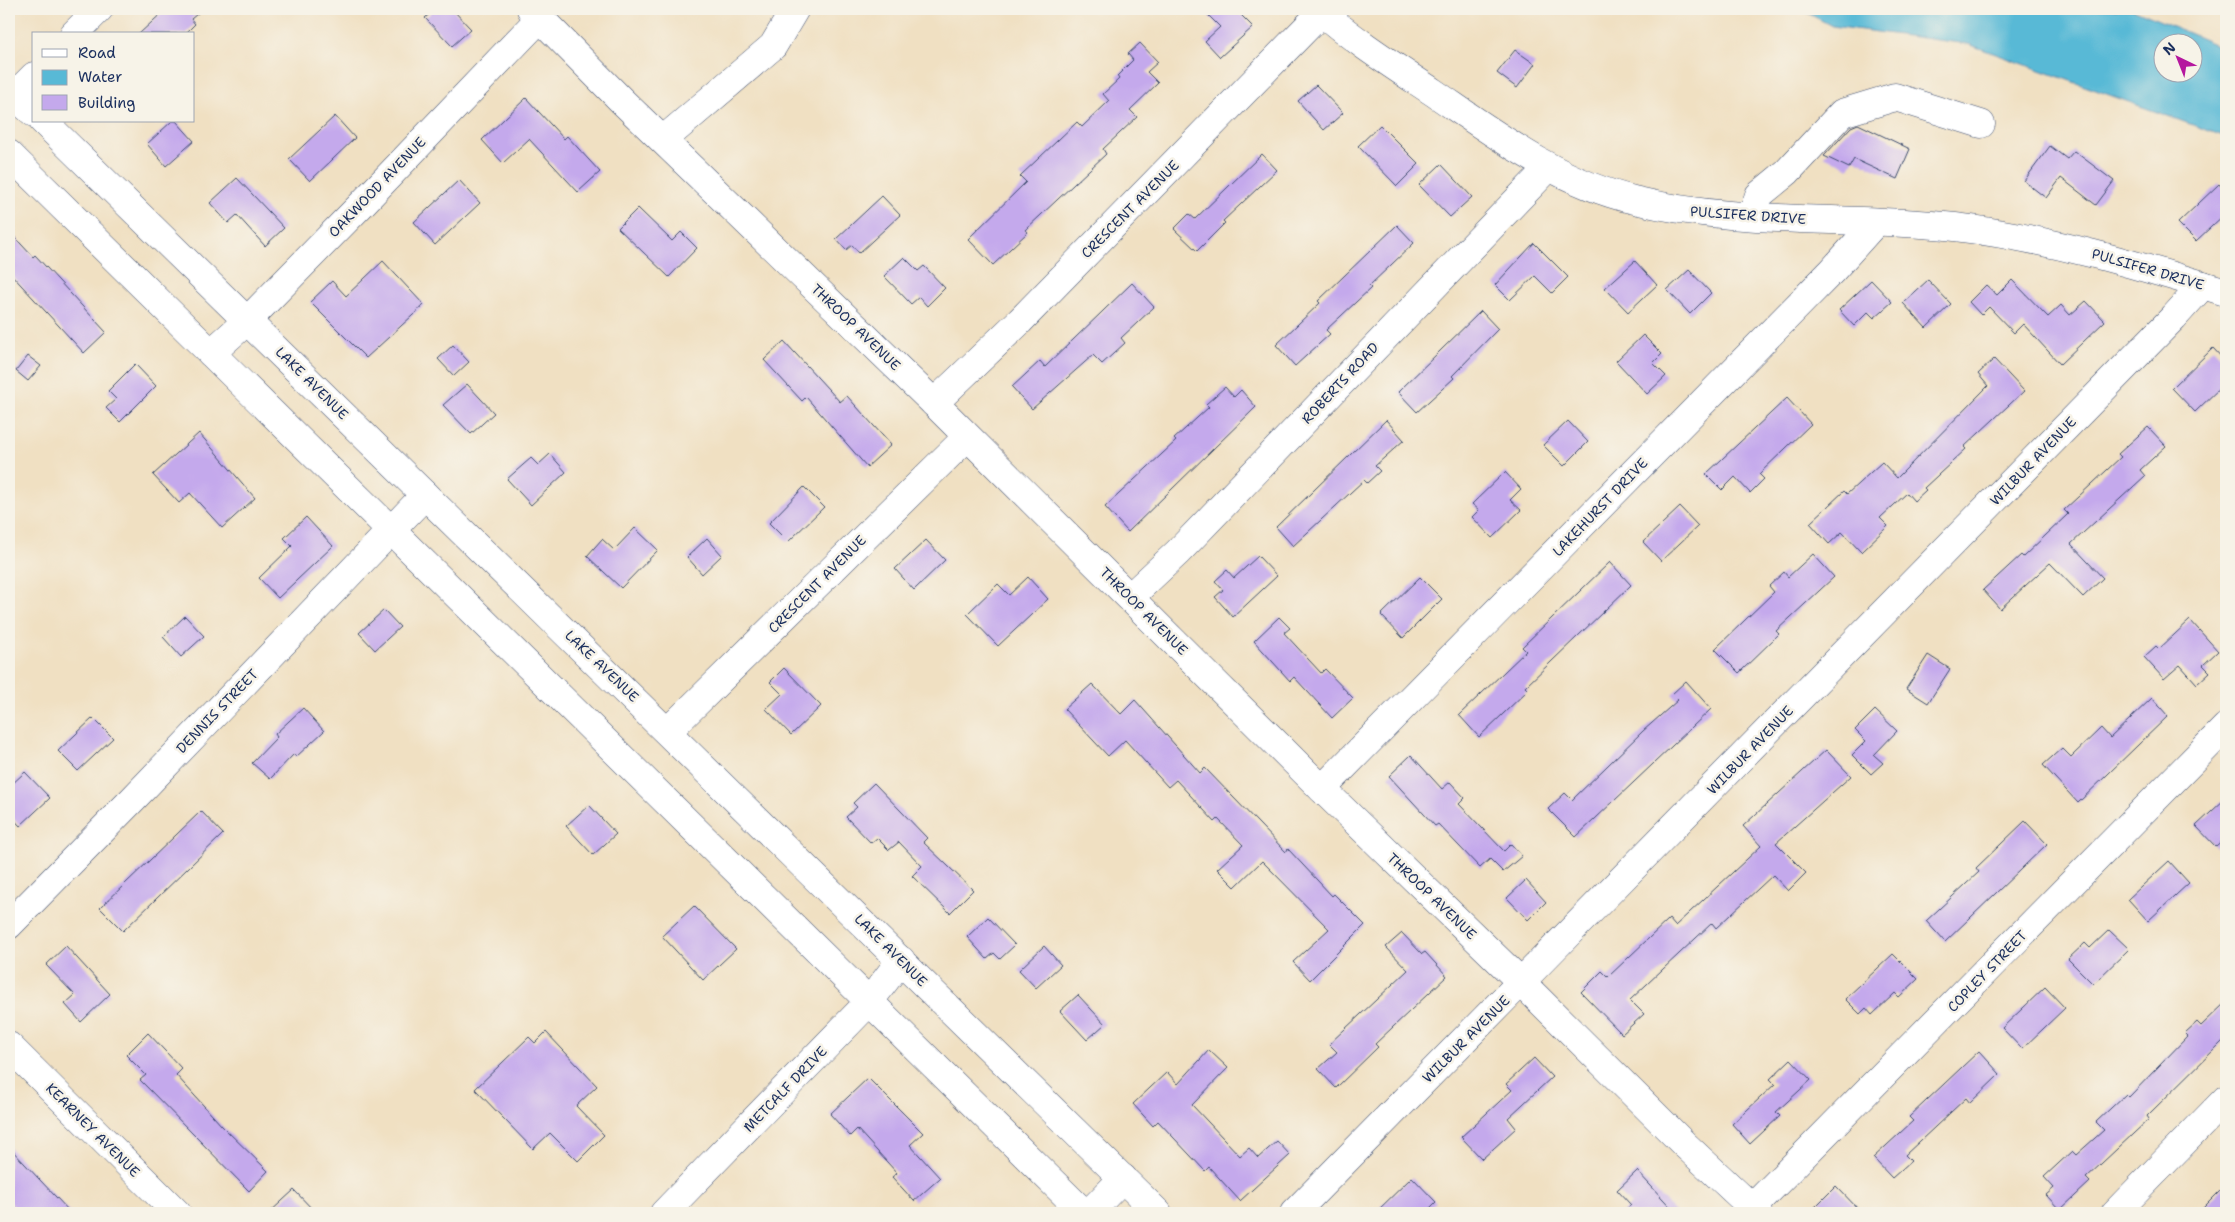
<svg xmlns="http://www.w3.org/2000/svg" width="2235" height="1222" font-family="'Shantell Sans',sans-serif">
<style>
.water{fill:#58b9d6;stroke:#3a749a;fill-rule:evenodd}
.building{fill:#c4a9ec}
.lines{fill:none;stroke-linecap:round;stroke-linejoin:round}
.minor-casing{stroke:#3b4a6d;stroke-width:29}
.major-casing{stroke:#3b4a6d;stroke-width:29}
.minor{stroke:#fff;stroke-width:28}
.major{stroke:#fff;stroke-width:28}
.labels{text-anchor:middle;stroke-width:5;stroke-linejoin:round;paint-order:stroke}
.street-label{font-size:14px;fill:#1b2f5e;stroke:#f7f3e8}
</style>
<rect width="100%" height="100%" fill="#f7f3e8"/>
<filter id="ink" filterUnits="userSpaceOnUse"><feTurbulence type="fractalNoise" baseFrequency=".02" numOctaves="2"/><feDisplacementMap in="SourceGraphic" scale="10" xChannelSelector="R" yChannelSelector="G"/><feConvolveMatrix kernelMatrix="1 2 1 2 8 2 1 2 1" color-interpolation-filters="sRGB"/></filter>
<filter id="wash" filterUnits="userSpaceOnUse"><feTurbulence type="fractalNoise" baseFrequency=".0096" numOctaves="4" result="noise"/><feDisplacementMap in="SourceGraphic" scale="20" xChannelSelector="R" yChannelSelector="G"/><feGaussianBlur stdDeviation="1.12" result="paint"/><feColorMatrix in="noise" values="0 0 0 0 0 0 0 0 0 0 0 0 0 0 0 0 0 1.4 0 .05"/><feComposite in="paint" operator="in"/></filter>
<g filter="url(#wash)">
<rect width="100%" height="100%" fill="#f0e0c2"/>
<path class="water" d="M 1800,9 L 2133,9 L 2226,49 L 2226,137 L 1968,44 L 1832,26 ZM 2162,42 L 2192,42 L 2192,72 L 2162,72 Z"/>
<g id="blocks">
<g class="building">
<polygon points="166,9 203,9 191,19 195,24 185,34 139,34"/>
<polygon points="435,9 452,9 471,29 452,46 425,18"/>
<polygon points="1202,9 1235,9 1253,27 1220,57 1205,41 1220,27"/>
<polygon points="1140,43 1158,62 1147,72 1158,83 1130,110 1137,117 1103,149 1106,154 1025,230 1028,232 993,265 968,239 1026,182 1020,176 1077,122 1082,127 1109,101 1103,94 1119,79 1117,76 1133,60 1128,54"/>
<polygon points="1515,50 1535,64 1517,88 1497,73"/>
<polygon points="1316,85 1343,113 1324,130 1298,101"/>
<polygon points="526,98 564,139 567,136 600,172 578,192 529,139 503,163 482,140"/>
<polygon points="335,116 355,138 310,181 289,159"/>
<polygon points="172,121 176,121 194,141 166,166 147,144"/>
<polygon points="1858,124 1910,149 1897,179 1854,159 1849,168 1824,156 1851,127"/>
<polygon points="1380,125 1419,164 1397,186 1358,146"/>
<polygon points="2050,146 2067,159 2074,151 2114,181 2096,205 2061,178 2046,198 2024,181"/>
<polygon points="1262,154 1277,170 1223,221 1225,223 1197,251 1174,229 1189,214 1195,219"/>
<polygon points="1441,164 1472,197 1450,217 1419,185"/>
<polygon points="237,178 284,228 265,246 237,215 228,223 210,203"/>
<polygon points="459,180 480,203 435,245 414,222"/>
<polygon points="2219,184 2226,192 2226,213 2196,241 2178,223"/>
<polygon points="882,196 900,215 859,253 852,245 846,250 836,239"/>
<polygon points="638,208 672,241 681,232 697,248 669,277 618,228"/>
<polygon points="1397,225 1414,243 1369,286 1371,288 1326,330 1330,334 1295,366 1276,345 1320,303 1318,301"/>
<polygon points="9,231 33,257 35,255 106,332 84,353 9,272"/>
<polygon points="1534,243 1568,277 1552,293 1535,276 1510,300 1495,285"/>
<polygon points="904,257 918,271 924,266 945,288 927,306 919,297 911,304 884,276"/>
<polygon points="383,261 424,305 366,358 310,302 332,281 346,296"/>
<polygon points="1635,261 1657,285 1628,312 1605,288"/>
<polygon points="1689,270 1711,293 1690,314 1667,290"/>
<polygon points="1871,280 1892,302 1874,318 1868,312 1854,326 1839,310"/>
<polygon points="1928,280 1951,304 1926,328 1903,303"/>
<polygon points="2012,280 2048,317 2061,305 2070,315 2086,301 2105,321 2060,364 2023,324 2014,333 1989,307 1981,315 1969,302 1986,285 1997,295"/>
<polygon points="1132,283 1154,307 1121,338 1125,343 1102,364 1093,355 1032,409 1012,387 1040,361 1045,367"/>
<polygon points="1481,311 1498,329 1452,376 1454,378 1417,412 1398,392"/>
<polygon points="1643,335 1662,354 1653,363 1666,376 1647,394 1616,361"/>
<polygon points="784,341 840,402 847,396 891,445 867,467 806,397 802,401 764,360"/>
<polygon points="453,345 469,362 454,376 438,359"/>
<polygon points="2213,348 2226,362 2226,382 2195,412 2172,388"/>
<polygon points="28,356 41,366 28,381 16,371"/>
<polygon points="1994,359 2024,391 1964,447 1966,449 1924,488 1926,490 1914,501 1907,493 1880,518 1888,526 1861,552 1842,532 1829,544 1810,523 1844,491 1847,494 1882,462 1897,478 1988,386 1978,374"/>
<polygon points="135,364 156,386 120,422 106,408 116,399 108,391"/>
<polygon points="467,384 494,413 471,434 443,405"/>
<polygon points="1225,387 1234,397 1241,390 1256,407 1128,532 1105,507 1176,441 1174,439 1209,407 1206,404"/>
<polygon points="1787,398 1811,424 1759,474 1764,479 1750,493 1735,477 1722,490 1706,474"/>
<polygon points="1386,420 1404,440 1375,466 1380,471 1367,483 1364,480 1293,546 1276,527"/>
<polygon points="1568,421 1588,442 1564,466 1543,445"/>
<polygon points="2148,427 2166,446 2140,470 2145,476 2071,544 2103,578 2083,597 2050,563 2000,609 1983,590 2021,555 2023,557 2068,514 2064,510 2121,457 2118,454"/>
<polygon points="199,433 255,498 222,528 190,493 179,503 153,475"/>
<polygon points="550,454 566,472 531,505 507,479 531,458 538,465"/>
<polygon points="1505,472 1521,489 1510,500 1521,510 1492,538 1472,517 1479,510 1472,504"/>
<polygon points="804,487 824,507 788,542 769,523"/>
<polygon points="1680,507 1698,526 1661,561 1643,542"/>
<polygon points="306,517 333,546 278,598 259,578 292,546 284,538"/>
<polygon points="635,528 658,550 621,588 587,556 602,539 614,550"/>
<polygon points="707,538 722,555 702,574 687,557"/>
<polygon points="926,540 945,560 914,590 895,569"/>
<polygon points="1813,554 1834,577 1776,631 1779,634 1739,673 1715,649 1774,592 1769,586 1784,572 1788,577"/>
<polygon points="1258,556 1277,576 1233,617 1215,597 1223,590 1215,581 1227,570 1234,578"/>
<polygon points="1610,562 1631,585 1525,687 1528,690 1479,737 1459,715 1526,651 1522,647"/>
<polygon points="1028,577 1048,599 998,646 967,614 998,584 1009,595"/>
<polygon points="1420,577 1442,599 1403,638 1381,615"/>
<polygon points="384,610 400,627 375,650 359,633"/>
<polygon points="185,616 204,636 181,657 163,637"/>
<polygon points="1279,617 1290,628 1284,633 1321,673 1325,669 1353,698 1332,718 1294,677 1290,681 1254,641"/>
<polygon points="2190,620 2218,651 2203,665 2210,672 2197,684 2180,665 2164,679 2144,657 2156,646 2159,649"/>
<polygon points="1928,655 1950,669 1928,703 1906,689"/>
<polygon points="784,668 821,706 791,735 766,709 782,694 770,682"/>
<polygon points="1686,681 1711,709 1576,837 1548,809 1565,793 1572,800 1643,731 1678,700 1672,694"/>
<polygon points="1092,684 1121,714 1135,700 1200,773 1205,768 1286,852 1288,849 1332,896 1334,894 1365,925 1310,980 1293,962 1329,929 1262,861 1235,887 1217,869 1243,845 1218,819 1215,822 1176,780 1168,787 1125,740 1108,756 1064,709"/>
<polygon points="2152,698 2168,716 2078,803 2043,765 2062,748 2071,757 2101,728 2110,738"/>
<polygon points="303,708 324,731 296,757 294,754 270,779 252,763 277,737 275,734"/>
<polygon points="1875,710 1897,731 1874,755 1883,763 1871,774 1852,755 1866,741 1855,730"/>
<polygon points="93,718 113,738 78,771 58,751"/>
<polygon points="1826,750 1851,776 1776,843 1806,873 1788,891 1773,875 1716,928 1712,923 1630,1000 1644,1014 1622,1034 1581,992 1602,971 1608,977 1669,919 1675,926 1761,846 1743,826"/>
<polygon points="1411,755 1442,789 1450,782 1465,798 1459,804 1504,851 1511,844 1522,856 1503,872 1490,859 1480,868 1438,824 1435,826 1389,776"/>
<polygon points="25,772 50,798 20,826 9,814 9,787"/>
<polygon points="874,783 927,838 923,842 973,890 950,913 912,876 922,866 899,842 889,850 877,838 871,843 846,817 857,807 853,803"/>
<polygon points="2226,798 2226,838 2216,847 2196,826"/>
<polygon points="589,805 616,834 593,855 566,826"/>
<polygon points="201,811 223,834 123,931 100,908"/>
<polygon points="2025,821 2047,844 1945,942 1926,921 1979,872 1976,868"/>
<polygon points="2169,861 2189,883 2148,921 2128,899"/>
<polygon points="1526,880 1546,902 1528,920 1507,898"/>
<polygon points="694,906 736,949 703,980 662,936"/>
<polygon points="988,917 1015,945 1000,959 994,953 987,959 967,937"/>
<polygon points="2109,930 2129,949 2093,984 2068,959 2085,943 2090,948"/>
<polygon points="1402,933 1422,954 1425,952 1447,976 1375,1044 1378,1047 1336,1088 1318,1069 1337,1052 1329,1044 1408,970 1386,947"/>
<polygon points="66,946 110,994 81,1022 65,1004 75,995 46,965"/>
<polygon points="1044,946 1061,965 1036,988 1019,970"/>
<polygon points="1893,954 1918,979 1899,997 1895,993 1872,1015 1866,1008 1860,1014 1845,999"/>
<polygon points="2045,987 2065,1008 2022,1049 2002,1028"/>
<polygon points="1078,995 1105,1024 1087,1040 1060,1011"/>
<polygon points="2226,1002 2226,1038 2147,1116 2149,1119 2086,1178 2090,1182 2060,1210 2046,1195 2054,1188 2044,1177 2072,1151 2076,1155 2104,1130 2096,1122 2126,1094 2129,1097 2188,1036 2185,1033 2197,1022 2201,1026"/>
<polygon points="546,1032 597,1086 576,1106 604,1135 578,1161 550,1133 533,1149 475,1089 529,1037 535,1043"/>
<polygon points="148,1033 182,1069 176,1075 222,1126 268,1171 249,1191 140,1080 146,1075 126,1055"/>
<polygon points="1209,1050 1228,1068 1192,1105 1240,1156 1249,1148 1258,1158 1277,1141 1290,1155 1240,1201 1209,1167 1205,1171 1158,1121 1153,1126 1133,1104 1167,1072 1178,1084"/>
<polygon points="1979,1051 2000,1074 1970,1103 1966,1098 1905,1155 1911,1161 1892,1178 1873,1158 1913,1121 1909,1117"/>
<polygon points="1534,1058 1552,1077 1508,1118 1516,1128 1482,1159 1461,1137 1512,1090 1506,1084"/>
<polygon points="1791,1059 1811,1080 1776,1112 1780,1116 1750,1144 1732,1124 1775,1084 1770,1079"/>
<polygon points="868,1078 923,1133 910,1145 940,1178 914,1201 892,1177 897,1173 857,1129 850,1136 830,1114"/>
<polygon points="9,1147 71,1213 20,1213 9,1201"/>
<polygon points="1637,1171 1676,1213 1622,1213 1631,1205 1617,1190"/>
<polygon points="1412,1177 1436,1202 1425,1213 1375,1213"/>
<polygon points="2226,1185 2226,1213 2198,1213"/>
<polygon points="1836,1186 1862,1213 1809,1213"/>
<polygon points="294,1190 316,1213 269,1213"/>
</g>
</g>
</g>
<g filter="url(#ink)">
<use href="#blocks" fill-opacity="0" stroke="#3b4a6d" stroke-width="1"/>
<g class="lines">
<g class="minor-casing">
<g id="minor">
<polyline points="531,9 621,100 934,403 1322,789 1521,982 1684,1144 1758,1213"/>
<path d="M 1318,9 C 1353,40 1394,66 1433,92 C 1496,135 1558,182 1634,200 C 1739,226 1849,215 1955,227 C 2048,238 2137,265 2226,292"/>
<polyline points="74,34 99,9"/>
<polyline points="14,96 34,76"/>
<polyline points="663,140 773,46 795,9"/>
<polyline points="1752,216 1759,195 1787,172 1842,113 1895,97 1981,124"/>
<polyline points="211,353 248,320 360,206 540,18"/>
<polyline points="934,403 1020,321 1322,12"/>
<polyline points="1130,597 1178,552 1548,168"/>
<polyline points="668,731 967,437"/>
<polyline points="1322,789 1832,271 1876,222"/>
<polyline points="9,925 132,800 425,495"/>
<polyline points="9,1046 177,1213"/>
<polyline points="664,1213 869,1002 901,960"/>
<polyline points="1089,1213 1123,1178"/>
<polyline points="1294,1213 2174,317 2203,285"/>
<polyline points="1747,1213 2226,727"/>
<polyline points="2115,1213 2226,1099"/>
</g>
</g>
<g class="major-casing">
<g id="major">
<polyline points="9,101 14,96 34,113"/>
<polyline points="43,121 1158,1213"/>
<polyline points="9,154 1084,1213"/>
</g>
</g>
<use href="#minor" class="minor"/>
<use href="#major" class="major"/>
</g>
</g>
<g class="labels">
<g class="street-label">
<text transform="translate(377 187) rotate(-46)" y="5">OAKWOOD AVENUE</text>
<text transform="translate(1130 209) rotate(-45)" y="5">CRESCENT AVENUE</text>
<text transform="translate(1748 215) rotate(4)" y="5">PULSIFER DRIVE</text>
<text transform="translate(2148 269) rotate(16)" y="5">PULSIFER DRIVE</text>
<text transform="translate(856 327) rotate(44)" y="5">THROOP AVENUE</text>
<text transform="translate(312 383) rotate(45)" y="5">LAKE AVENUE</text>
<text transform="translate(1340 383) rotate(-47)" y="5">ROBERTS ROAD</text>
<text transform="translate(2033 461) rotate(-46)" y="5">WILBUR AVENUE</text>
<text transform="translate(1600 507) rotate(-46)" y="5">LAKEHURST DRIVE</text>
<text transform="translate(817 584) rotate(-45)" y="5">CRESCENT AVENUE</text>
<text transform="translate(1144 611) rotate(45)" y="5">THROOP AVENUE</text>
<text transform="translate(602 666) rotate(44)" y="5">LAKE AVENUE</text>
<text transform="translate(217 711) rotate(-46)" y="5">DENNIS STREET</text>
<text transform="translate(1750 750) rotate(-46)" y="5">WILBUR AVENUE</text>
<text transform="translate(1432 896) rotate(44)" y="5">THROOP AVENUE</text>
<text transform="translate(891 950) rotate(45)" y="5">LAKE AVENUE</text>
<text transform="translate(1987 971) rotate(-46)" y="5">COPLEY STREET</text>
<text transform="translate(1466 1039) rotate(-45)" y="5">WILBUR AVENUE</text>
<text transform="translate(785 1089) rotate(-46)" y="5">METCALF DRIVE</text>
<text transform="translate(93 1130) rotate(45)" y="5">KEARNEY AVENUE</text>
</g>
</g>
<rect width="2235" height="1222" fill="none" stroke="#f7f3e8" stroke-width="30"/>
<rect x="32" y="32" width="162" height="90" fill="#f7f3e8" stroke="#9fa5b1"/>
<rect x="42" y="49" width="25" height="8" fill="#ffffff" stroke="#9fa5b1"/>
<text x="78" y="58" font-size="15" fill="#1b2f5e">Road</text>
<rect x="42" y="70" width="25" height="15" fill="#58b9d6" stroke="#9fa5b1"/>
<text x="78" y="82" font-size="15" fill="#1b2f5e">Water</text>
<rect x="42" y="95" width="25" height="15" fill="#c4a9ec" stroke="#9fa5b1"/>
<text x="78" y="108" font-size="15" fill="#1b2f5e">Building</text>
<g transform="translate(2178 58) rotate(317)"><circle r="24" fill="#f7f3e8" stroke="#9fa5b1"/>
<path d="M0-4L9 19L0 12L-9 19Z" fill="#b5179e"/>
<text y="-8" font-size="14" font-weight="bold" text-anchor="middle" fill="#1b2f5e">N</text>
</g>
</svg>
